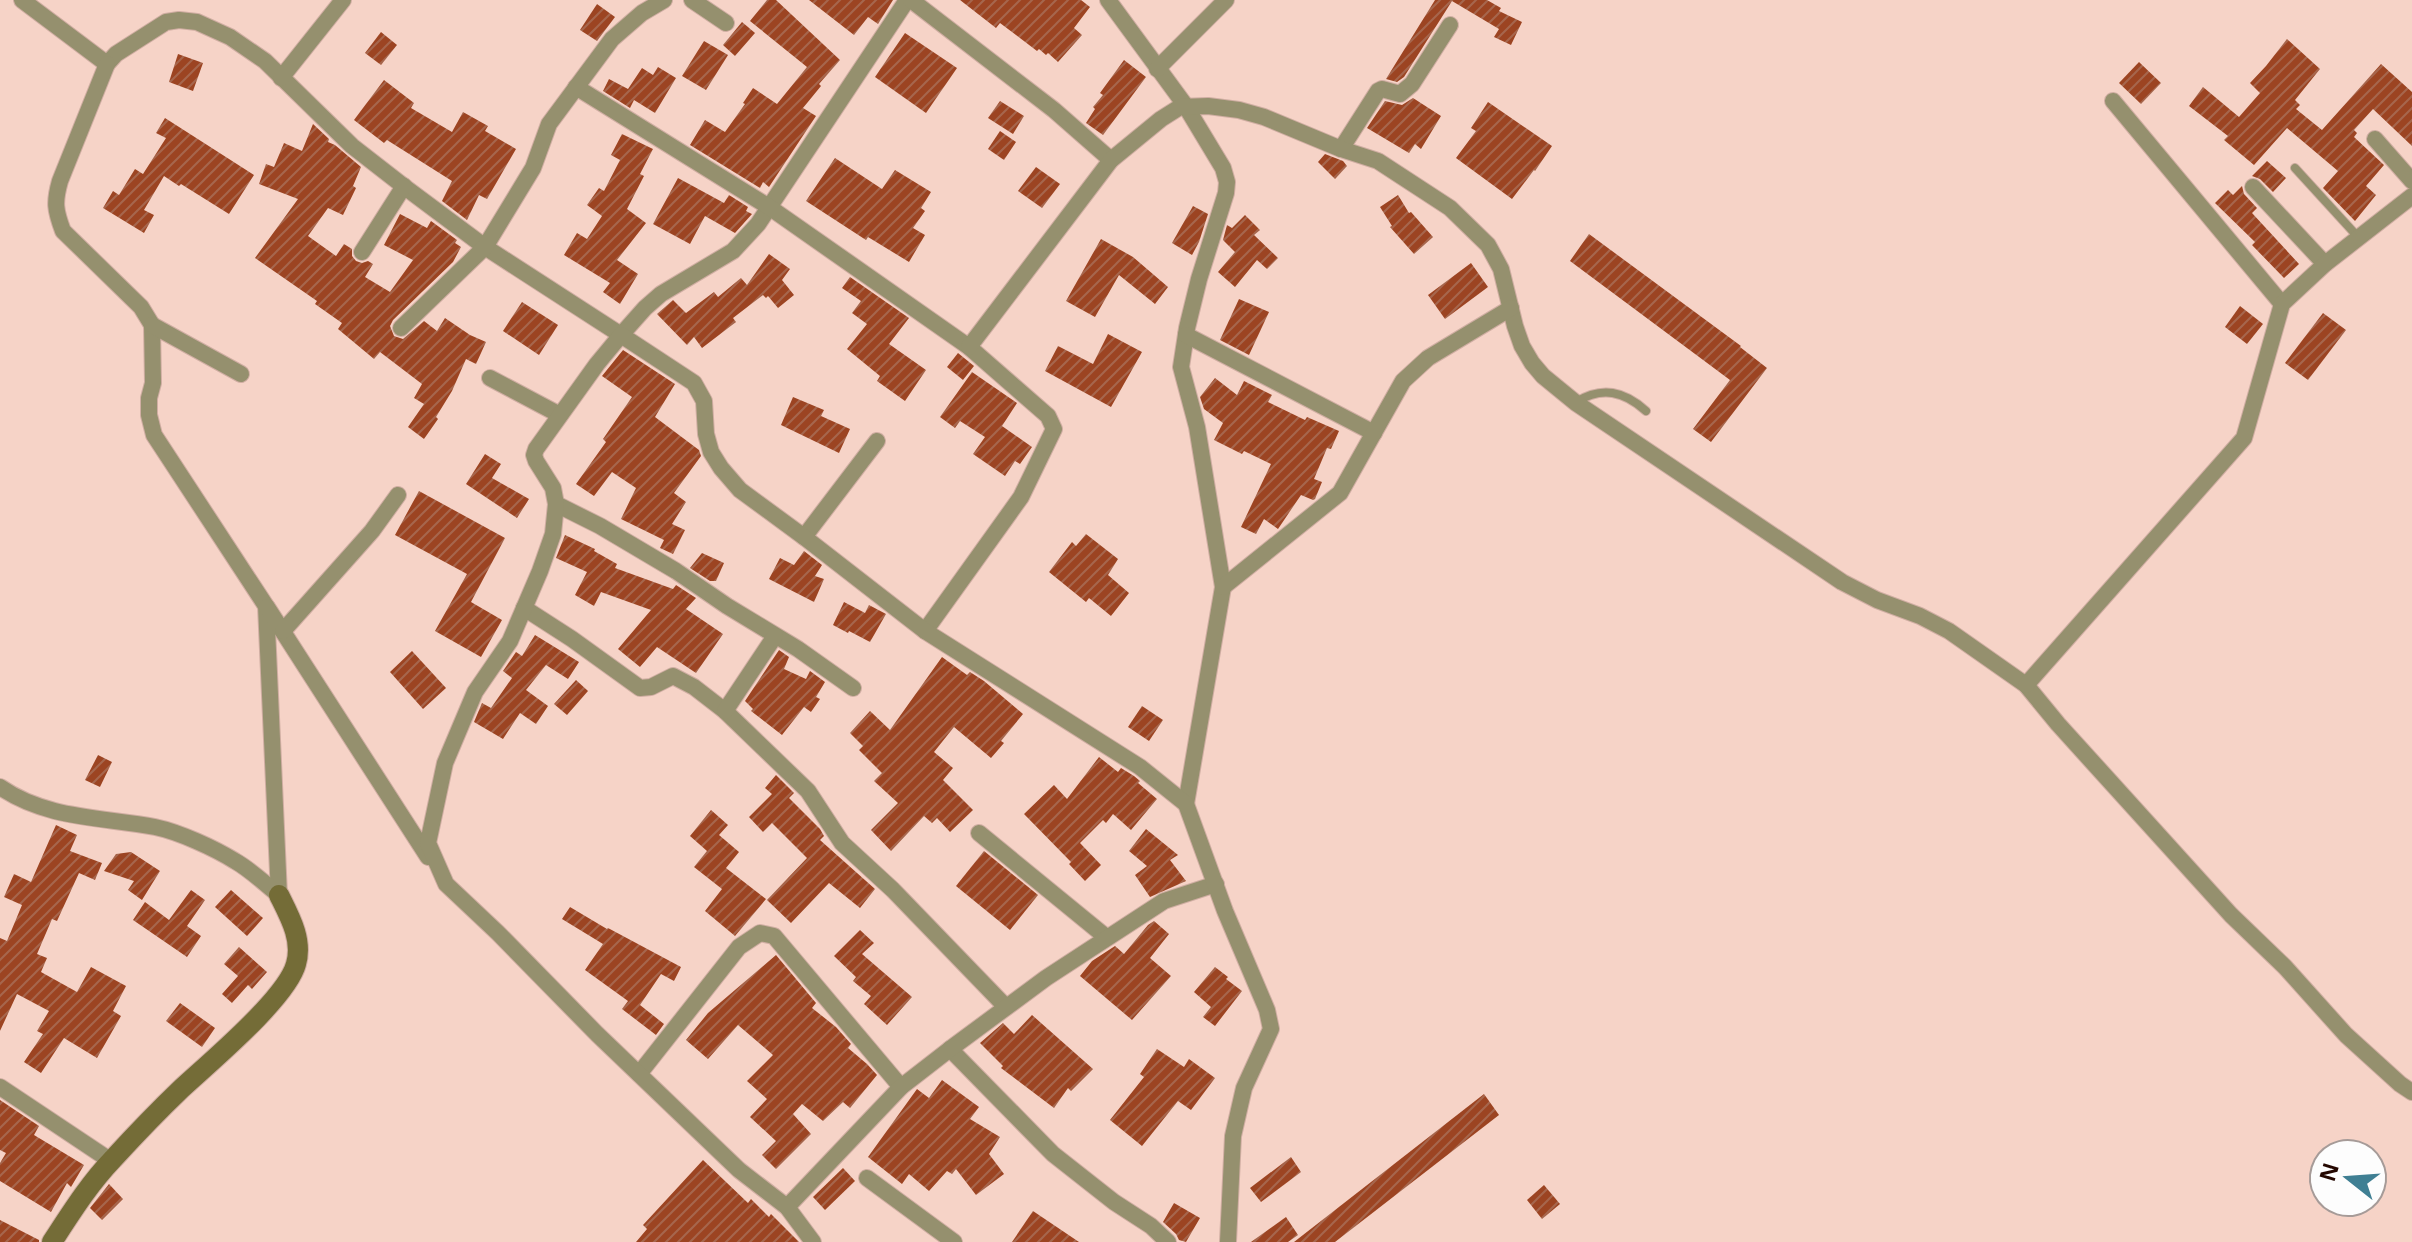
<svg xmlns="http://www.w3.org/2000/svg" width="2412" height="1242" font-family="'Open Sans',sans-serif">
<style>
.building{fill:url(#building-hatch)}
.lines{fill:none;stroke-linecap:round;stroke-linejoin:round}
.lane-casing{stroke:#d0aea3;stroke-width:10}
.street-casing{stroke:#d0aea3;stroke-width:18}
.secondary-casing{stroke:#d0aea3;stroke-width:22}
.lane{stroke:#95906e;stroke-width:8}
.street{stroke:#95906e;stroke-width:16}
.secondary{stroke:#746c37;stroke-width:20}
</style>
<defs>
<pattern id="building-hatch" width="6" height="6" patternUnits="userSpaceOnUse" patternTransform="scale(2)"><rect width="6" height="6" fill="#9c4422"/><path d="M-1 1l2-2M0 6l6-6M5 7l2-2" fill="none" stroke="#a6664d"/></pattern>
</defs>
<rect width="100%" height="100%" fill="#f6d3c7"/>
<g class="building">
<polygon points="767,0 776,0 840,60 819,84 821,86 803,108 816,116 769,187 763,182 760,188 690,145 705,120 725,132 745,104 743,103 753,88 777,104 807,67 750,21"/>
<polygon points="809,0 893,0 878,24 868,17 854,35"/>
<polygon points="960,0 1081,0 1090,7 1074,28 1082,35 1058,62 1048,53 1046,55 1039,49 1037,51 1000,23 996,28"/>
<polygon points="1435,0 1487,0 1501,8 1499,11 1522,22 1511,45 1494,37 1499,29 1452,1 1404,77 1397,82 1386,79"/>
<polygon points="597,4 615,17 597,41 580,30"/>
<polygon points="742,22 755,33 735,56 723,45"/>
<polygon points="381,32 397,45 381,65 365,53"/>
<polygon points="905,33 957,68 926,113 875,77"/>
<polygon points="2287,39 2320,69 2295,100 2300,105 2296,109 2322,130 2381,64 2412,92 2412,146 2373,109 2354,130 2357,133 2354,137 2384,165 2366,186 2376,195 2355,221 2323,188 2338,171 2287,128 2254,165 2224,140 2228,136 2189,106 2203,87 2239,117 2260,93 2250,83 2266,66"/>
<polygon points="704,41 728,55 706,90 682,76"/>
<polygon points="178,54 203,63 193,91 169,82"/>
<polygon points="1124,60 1146,77 1103,135 1086,123 1095,109 1093,107 1103,95 1100,93"/>
<polygon points="2139,62 2161,83 2141,104 2119,83"/>
<polygon points="658,67 676,78 655,113 634,100 630,108 603,91 609,79 628,89 642,68 653,75"/>
<polygon points="384,80 414,103 411,108 452,132 463,112 488,126 485,131 516,149 487,199 479,195 467,220 442,201 452,181 387,140 384,143 354,120"/>
<polygon points="1413,98 1441,116 1421,149 1415,144 1409,153 1367,128 1385,101 1402,105"/>
<polygon points="1000,101 1024,116 1013,134 988,118"/>
<polygon points="1488,102 1552,146 1535,171 1534,170 1512,199 1456,158 1476,131 1471,128"/>
<polygon points="165,118 254,175 229,214 181,184 179,186 164,176 144,210 154,215 144,233 103,208 113,191 119,195 135,169 143,174 166,138 156,133"/>
<polygon points="313,124 329,139 328,142 335,145 361,167 353,186 356,188 343,215 328,208 308,236 336,256 344,244 352,249 352,256 356,261 362,263 368,261 373,264 365,277 390,292 413,260 384,245 400,214 427,228 431,221 457,240 455,243 461,247 453,262 393,320 390,326 394,336 403,339 424,321 437,331 445,318 470,335 486,342 476,364 466,359 452,391 436,417 438,419 424,439 408,427 424,404 414,398 422,384 380,352 374,359 338,329 342,323 315,304 317,301 255,258 298,199 259,184 266,164 274,167 284,143 302,151"/>
<polygon points="1000,131 1016,142 1004,160 988,149"/>
<polygon points="622,134 653,149 640,174 644,176 627,209 646,223 617,260 638,274 620,304 603,292 610,283 564,255 577,233 587,239 602,216 587,205 599,188 604,191 620,160 611,155"/>
<polygon points="1325,154 1343,161 1347,166 1335,179 1318,162"/>
<polygon points="835,158 882,189 895,170 931,192 921,208 925,211 913,228 925,235 909,262 868,237 866,240 806,201"/>
<polygon points="2267,161 2286,178 2273,192 2260,179 2252,176"/>
<polygon points="1036,167 1060,184 1042,208 1018,191"/>
<polygon points="678,178 724,203 729,195 748,207 746,211 752,214 735,233 705,216 690,244 653,224"/>
<polygon points="2242,186 2244,194 2257,208 2252,213 2299,264 2284,278 2252,245 2255,242 2215,203 2228,190 2233,195"/>
<polygon points="1398,195 1409,213 1411,212 1433,237 1414,254 1390,227 1392,226 1380,207"/>
<polygon points="1193,206 1208,214 1199,242 1192,255 1172,243"/>
<polygon points="1245,215 1260,230 1254,235 1278,258 1267,269 1257,260 1235,287 1218,272 1235,252 1223,240 1227,225 1232,228"/>
<polygon points="1589,234 1741,346 1740,347 1767,368 1711,442 1693,429 1730,380 1570,261"/>
<polygon points="1101,239 1133,257 1168,287 1155,304 1119,275 1095,317 1066,301"/>
<polygon points="769,254 790,269 782,280 794,295 778,308 768,296 766,298 763,295 733,318 736,322 702,348 694,337 687,345 657,314 673,300 686,313 714,292 718,297 741,278 747,285"/>
<polygon points="1471,263 1488,287 1445,319 1428,295"/>
<polygon points="850,277 909,318 889,344 926,370 905,401 877,381 880,376 847,349 867,324 852,313 861,301 842,288"/>
<polygon points="1239,299 1269,312 1249,355 1220,340"/>
<polygon points="522,302 558,325 539,355 503,331"/>
<polygon points="2240,306 2263,324 2247,344 2225,327"/>
<polygon points="2323,313 2346,330 2308,380 2285,363"/>
<polygon points="1108,334 1142,352 1111,407 1045,371 1058,346 1093,364"/>
<polygon points="623,350 675,384 655,417 699,450 701,456 674,493 686,502 672,524 685,530 673,554 660,548 664,540 621,519 636,488 612,472 594,496 576,484 606,442 603,439 632,397 602,376"/>
<polygon points="958,353 974,366 963,380 947,367"/>
<polygon points="972,372 1017,403 1002,426 1032,447 1020,464 1015,461 1005,476 973,454 985,437 960,421 955,428 940,417"/>
<polygon points="1215,378 1237,395 1244,381 1272,395 1268,402 1305,420 1307,417 1339,431 1331,449 1327,448 1314,479 1322,482 1315,499 1313,500 1301,495 1278,529 1264,519 1256,534 1241,527 1271,464 1244,451 1242,454 1214,440 1223,423 1204,409 1200,397"/>
<polygon points="793,397 824,410 821,416 850,429 839,453 781,425"/>
<polygon points="485,454 501,464 492,478 529,499 517,518 466,484"/>
<polygon points="419,491 505,538 471,602 502,620 481,657 435,631 467,574 395,535"/>
<polygon points="1086,534 1118,559 1108,575 1129,593 1111,616 1089,598 1086,602 1049,572 1072,542 1076,546"/>
<polygon points="565,535 595,549 594,551 617,564 615,568 673,589 676,585 696,598 686,609 723,634 696,673 657,647 640,667 618,649 651,610 601,592 594,606 575,595 587,572 556,558"/>
<polygon points="804,551 822,565 815,576 824,579 814,602 769,579 780,558 794,565"/>
<polygon points="702,553 724,563 716,581 710,581 690,568"/>
<polygon points="844,602 865,613 869,605 886,614 870,642 849,631 848,633 833,625"/>
<polygon points="535,635 579,662 568,679 546,665 526,690 548,706 536,724 520,713 503,739 474,722 482,703 491,708 512,678 503,671 516,652 522,656"/>
<polygon points="779,650 789,657 784,669 806,679 810,671 825,682 816,697 820,699 811,712 804,707 782,735 751,711 753,709 745,701"/>
<polygon points="412,651 446,688 423,709 390,672"/>
<polygon points="942,657 967,675 970,672 984,681 1023,714 1001,741 1004,743 991,758 954,727 934,752 953,768 943,780 973,810 950,832 937,818 932,823 924,816 891,851 871,830 898,803 874,781 882,773 859,750 863,746 850,733 870,711 890,730"/>
<polygon points="576,680 588,691 567,715 554,704"/>
<polygon points="1142,706 1163,720 1149,741 1128,727"/>
<polygon points="98,755 112,762 100,787 85,780"/>
<polygon points="1099,757 1118,772 1121,768 1134,776 1140,781 1138,783 1157,799 1131,830 1113,814 1106,823 1103,820 1080,843 1101,865 1085,881 1069,864 1071,862 1024,814 1054,785 1067,799"/>
<polygon points="776,775 794,793 789,798 820,829 824,836 820,840 875,889 860,908 829,883 791,923 767,900 807,858 772,823 763,832 749,817 772,794 765,788"/>
<polygon points="711,810 728,825 719,835 739,852 726,868 766,899 735,936 705,911 722,889 694,867 707,851 690,836"/>
<polygon points="56,825 77,835 70,851 102,863 95,880 79,873 57,921 52,919 37,954 47,958 41,972 77,992 91,967 126,986 113,1011 121,1016 97,1058 64,1038 41,1073 24,1062 43,1034 37,1031 49,1011 17,994 0,1031 0,938 7,941 22,905 4,897 14,874 31,882"/>
<polygon points="1146,829 1178,855 1170,860 1186,881 1150,897 1135,875 1147,866 1129,851"/>
<polygon points="984,851 1038,895 1010,930 956,886"/>
<polygon points="131,852 160,871 142,900 128,890 134,881 104,871 116,854"/>
<polygon points="191,890 205,900 187,926 201,936 187,957 133,920 145,902 169,920"/>
<polygon points="231,890 263,918 247,936 215,907"/>
<polygon points="570,907 607,929 608,928 681,967 674,981 661,974 640,1005 664,1024 656,1035 622,1009 628,1001 585,970 603,944 562,919"/>
<polygon points="1154,921 1169,934 1150,958 1171,976 1132,1020 1080,976 1092,961 1115,946 1124,954 1148,925"/>
<polygon points="860,930 874,943 862,954 912,997 887,1025 864,1004 871,996 853,981 856,977 834,956"/>
<polygon points="239,947 267,972 252,989 248,985 232,1003 222,994 238,976 224,964"/>
<polygon points="776,955 816,1003 812,1008 836,1027 851,1044 848,1048 867,1064 877,1075 850,1108 843,1102 823,1121 802,1104 793,1114 811,1134 776,1169 762,1155 776,1141 750,1117 767,1099 747,1081 773,1055 738,1025 708,1059 686,1040 708,1013"/>
<polygon points="1215,967 1228,977 1226,979 1242,991 1215,1026 1203,1017 1211,1007 1194,992"/>
<polygon points="180,1003 215,1028 202,1047 166,1021"/>
<polygon points="1032,1015 1093,1069 1071,1091 1068,1088 1054,1108 1001,1068 1003,1066 980,1043 1003,1023 1014,1034"/>
<polygon points="1157,1049 1184,1067 1189,1059 1215,1078 1191,1110 1178,1101 1142,1146 1110,1120 1144,1077 1140,1074"/>
<polygon points="942,1080 979,1107 970,1119 1000,1137 989,1154 1004,1174 976,1195 956,1169 952,1174 947,1171 929,1191 909,1174 902,1184 868,1157 917,1089 929,1098"/>
<polygon points="1484,1094 1499,1115 1335,1242 1294,1242"/>
<polygon points="0,1100 39,1126 34,1135 84,1165 71,1187 67,1183 51,1212 0,1181 0,1163 6,1153 0,1150"/>
<polygon points="1291,1157 1301,1172 1261,1202 1250,1188"/>
<polygon points="703,1160 748,1203 751,1199 769,1217 771,1214 799,1242 636,1242 647,1229 643,1225"/>
<polygon points="843,1168 855,1181 825,1210 813,1197"/>
<polygon points="109,1184 123,1199 102,1220 90,1208"/>
<polygon points="1544,1185 1560,1204 1542,1219 1527,1200"/>
<polygon points="1174,1203 1200,1218 1186,1242 1179,1240 1176,1234 1163,1222"/>
<polygon points="1033,1211 1079,1242 1012,1242"/>
<polygon points="1286,1217 1298,1235 1288,1242 1251,1242"/>
<polygon points="0,1220 39,1240 39,1242 0,1242"/>
</g>
<g class="lines">
<g class="lane-casing">
<g id="lane">
<polyline points="2295,168 2358,237"/>
<path d="M 1576,402 C 1602,386 1624,391 1646,411"/>
</g>
</g>
<g class="street-casing">
<g id="street">
<polyline points="22,0 107,64 116,54 166,22 179,20 197,22 230,37 265,61 352,146 406,188 485,247 621,335 645,308 661,294 733,251 758,224 907,0"/>
<polyline points="692,0 726,23"/>
<polyline points="911,0 1054,110 1111,160"/>
<polyline points="1108,0 1185,105 1223,168 1227,182 1226,193 1199,279 1187,328 1181,367 1197,427 1223,587 1186,804"/>
<path d="M 107,64 L 60,181 C 54,202 55,210 63,231 L 141,307 L 152,325 L 153,383 L 149,398 L 149,415 L 154,435 L 266,606 L 279,895"/>
<polyline points="1157,69 1226,0"/>
<polyline points="281,78 343,0"/>
<polyline points="576,87 769,207 969,347 1048,416 1054,429 1021,497 925,631"/>
<polyline points="2113,101 2282,304"/>
<polyline points="2375,139 2412,181"/>
<polyline points="1341,149 1378,91 1382,89 1400,94 1412,84 1450,25"/>
<polyline points="2253,187 2325,264"/>
<polyline points="362,252 404,186"/>
<polyline points="152,325 241,374"/>
<polyline points="401,328 485,247 533,168 549,124 612,39 642,13 664,0"/>
<polyline points="1186,335 1374,433"/>
<polyline points="969,347 1111,160 1161,119 1180,107 1208,106 1239,110 1264,117 1341,149 1378,161 1450,208 1488,245 1501,269 1515,326 1522,346 1532,363 1543,376 1576,403 1842,582 1877,600 1920,616 1949,631 2026,685 2058,724 2231,915 2285,967 2346,1035 2400,1084 2412,1092"/>
<polyline points="490,378 560,415"/>
<polyline points="556,504 600,526 676,571 727,606 798,649 853,688"/>
<polyline points="804,537 877,441"/>
<polyline points="1223,587 1340,493 1403,381 1428,358 1511,308"/>
<polyline points="267,607 428,857"/>
<polyline points="524,608 572,639 640,688 651,687 673,676 694,687 725,711 808,791 842,843 893,890 1006,1007"/>
<polyline points="283,631 372,531 398,495"/>
<polyline points="2026,685 2244,438 2282,304 2325,264 2412,196"/>
<polyline points="725,711 775,636"/>
<path d="M 0,787 C 46,819 102,817 155,827 C 179,832 214,848 235,861 C 251,870 265,884 279,895"/>
<polyline points="979,833 1106,937"/>
<polyline points="950,1049 1053,1154 1114,1202 1151,1226 1168,1242"/>
<polyline points="639,1074 739,947 760,933 774,936 901,1087"/>
<polyline points="0,1087 111,1161"/>
<polyline points="867,1178 954,1242"/>
<polyline points="787,1207 901,1087 950,1049 1046,978 1164,901 1216,884"/>
<polyline points="813,1242 787,1207 739,1170 597,1034 498,933 446,884 428,843 445,763 475,692 510,641 540,571 553,534 556,504 553,488 536,461 534,455 536,449 597,364 621,335 694,383 704,401 706,434 711,452 721,468 740,490 804,537 925,631 1140,767 1186,804 1225,911 1267,1010 1271,1029 1244,1088 1233,1136 1228,1242"/>
</g>
</g>
<g class="secondary-casing">
<path id="secondary" d="M 52,1242 C 71,1213 89,1184 113,1159 C 135,1135 158,1111 181,1089 C 209,1063 287,998 296,964 C 303,940 290,917 279,895"/>
</g>
<use href="#lane" class="lane"/>
<use href="#street" class="street"/>
<use href="#secondary" class="secondary"/>
</g>
<g transform="translate(2348 1178) rotate(287)"><circle r="38" fill="#fdfdfd" stroke="#a69b98" stroke-width="2"/>
<path d="M0-6L14 30L0 20L-14 30Z" fill="#3f7f93"/>
<text y="-12" font-size="22" font-weight="bold" text-anchor="middle" fill="#240700">N</text>
</g>
</svg>
